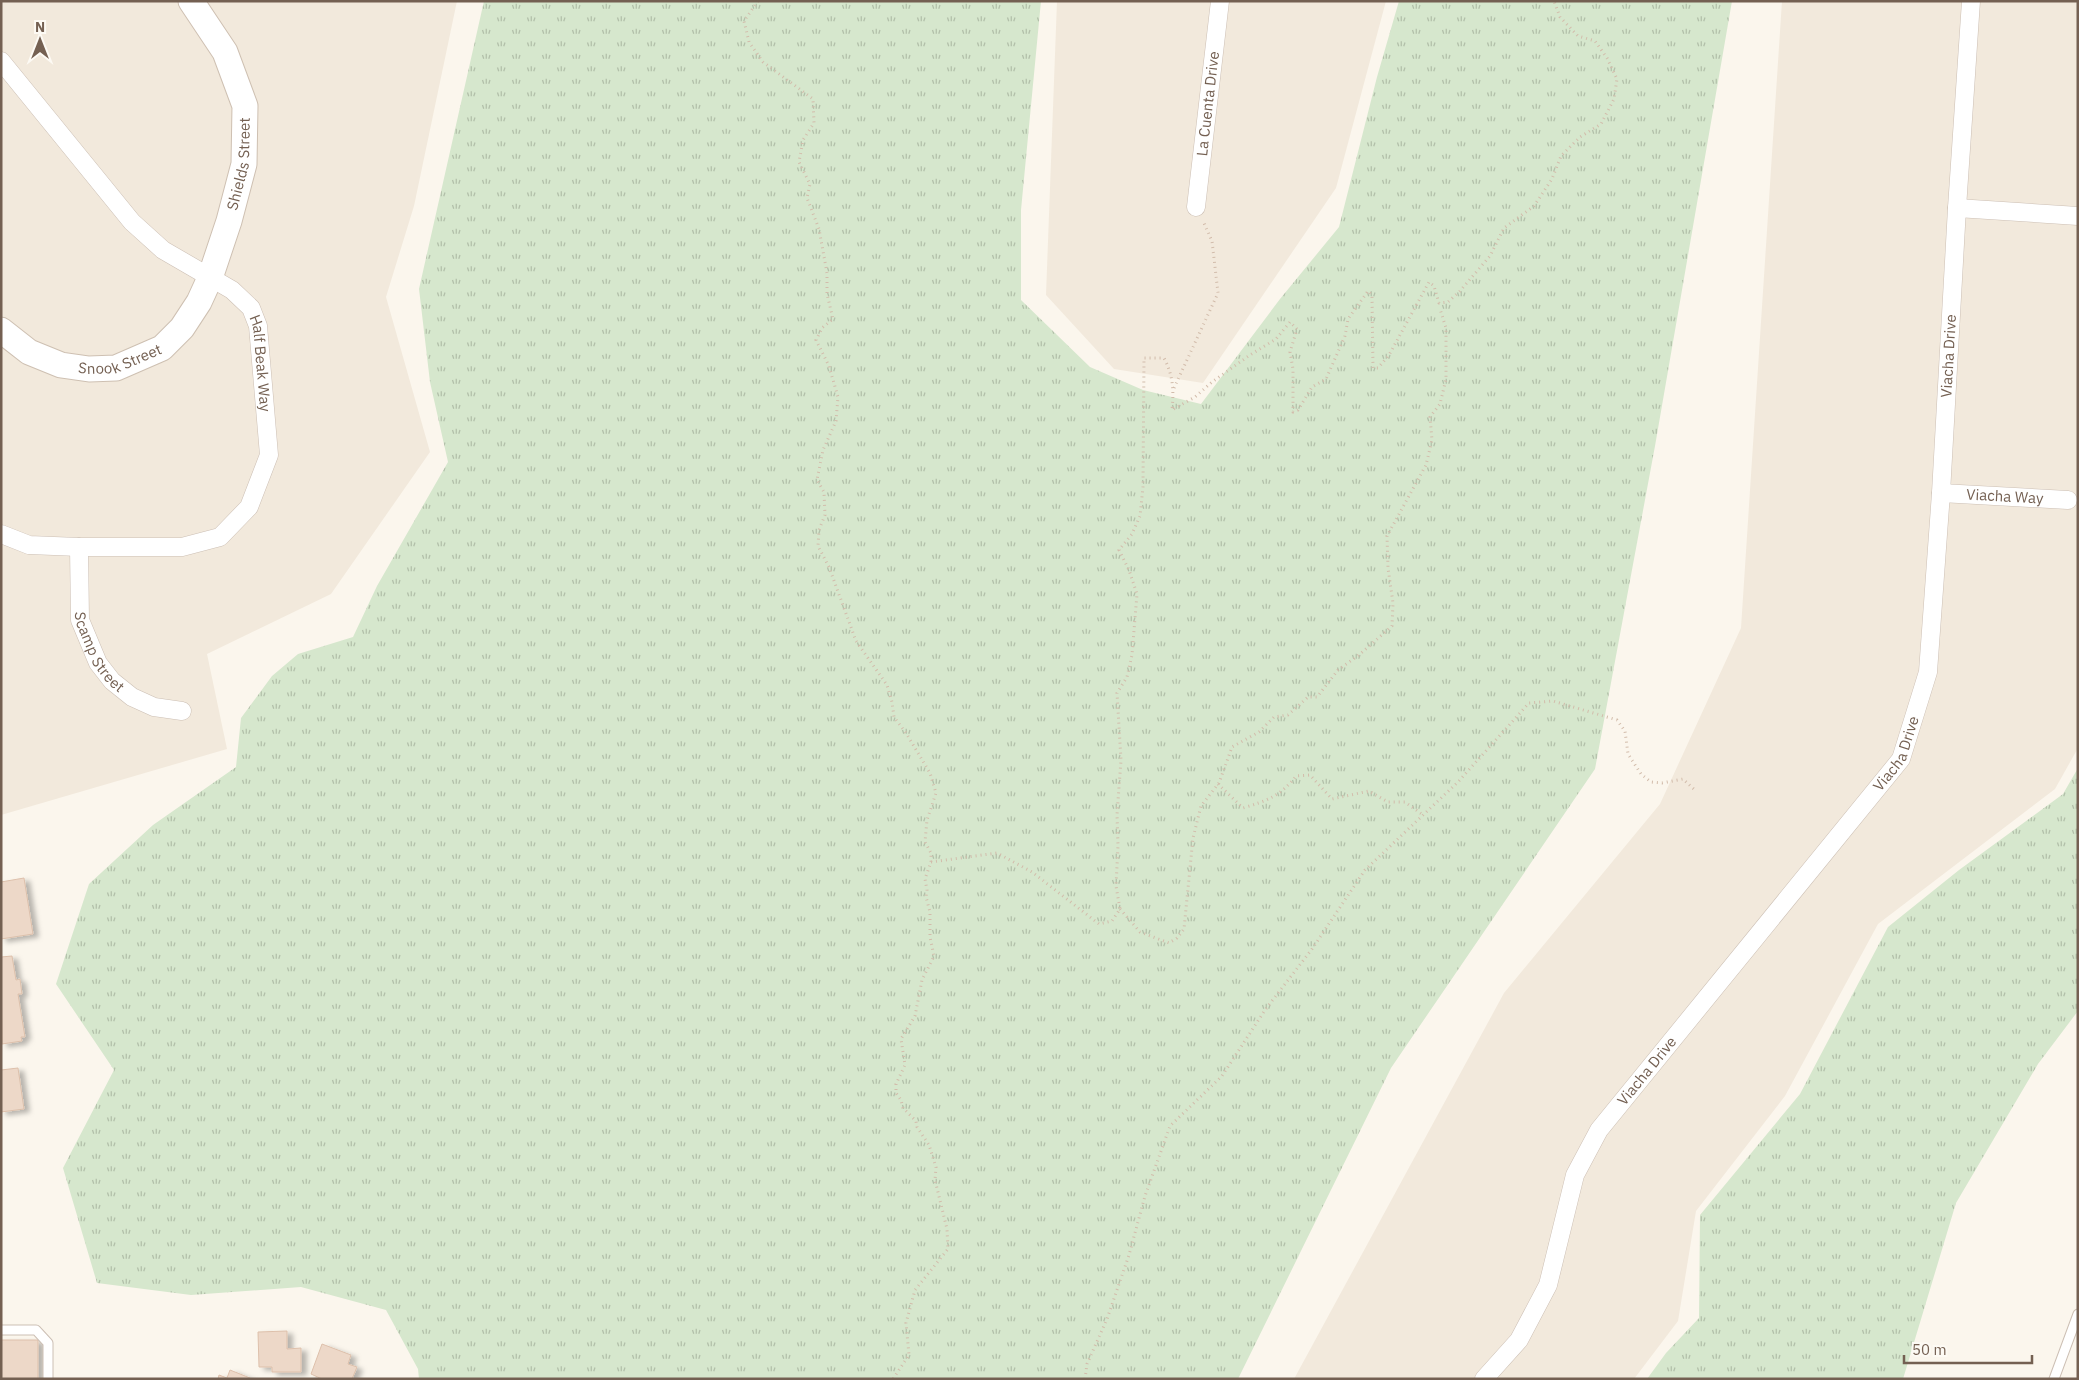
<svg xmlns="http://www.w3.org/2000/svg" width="2079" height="1380" font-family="'IBM Plex Sans',sans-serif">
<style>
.residential{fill:#f2e9dc}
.grass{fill:url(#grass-tufts)}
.building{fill:#edd8c8;stroke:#ddc0ab;filter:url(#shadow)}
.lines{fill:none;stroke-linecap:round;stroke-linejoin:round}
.lane-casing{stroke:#ccbfb4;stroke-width:11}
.street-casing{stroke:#ccbfb4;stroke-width:19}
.secondary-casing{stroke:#cec0b2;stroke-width:27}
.path{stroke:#d2bcab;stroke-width:3;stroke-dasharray:1 4;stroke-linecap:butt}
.lane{stroke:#fff;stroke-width:9}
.street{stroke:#fff;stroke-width:18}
.secondary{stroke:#fff;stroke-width:25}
.labels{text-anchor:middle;stroke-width:5;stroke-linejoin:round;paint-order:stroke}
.street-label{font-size:15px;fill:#746052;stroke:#fdfaf4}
</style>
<defs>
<pattern id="grass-tufts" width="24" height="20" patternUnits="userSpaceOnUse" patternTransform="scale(1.25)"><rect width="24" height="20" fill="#d6e7cd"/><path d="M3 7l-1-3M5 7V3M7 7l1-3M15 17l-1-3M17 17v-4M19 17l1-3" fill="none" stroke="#b2bfa9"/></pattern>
<filter id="shadow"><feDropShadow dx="5.5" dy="3" stdDeviation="2.5" flood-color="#0004"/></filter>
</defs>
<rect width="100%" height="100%" fill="#fbf6ed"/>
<g class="residential">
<polygon points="1,1 457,1 414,206 386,297 430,452 331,594 207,654 227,749 1,815"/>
<polygon points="1057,1 1386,1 1336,188 1203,383 1114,369 1046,295"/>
<polygon points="1782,1 2078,1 2078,748 2055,789 1878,924 1785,1096 1696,1211 1678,1321 1634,1379 1294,1379 1504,993 1660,804 1741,628"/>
</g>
<g class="grass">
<polygon points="484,1 1041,1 1021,210 1021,300 1090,367 1143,390 1201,404 1280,299 1339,227 1377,77 1399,1 1732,1 1655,446 1595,769 1391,1068 1238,1379 419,1379 418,1369 386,1310 301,1287 191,1295 97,1283 63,1168 114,1070 56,984 89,884 153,825 236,767 241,718 272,676 298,654 353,637 377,586 448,462 430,382 419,289"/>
<polygon points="2078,768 2078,1011 2038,1064 1956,1203 1903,1379 1647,1379 1666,1353 1699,1318 1700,1215 1800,1094 1888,927 1959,870 2063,794"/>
</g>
<g class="building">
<polygon points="24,878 33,934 1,939 1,882"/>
<polygon points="12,956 16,980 20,979 22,994 18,994 25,1037 21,1037 22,1041 2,1044 1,957"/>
<polygon points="18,1068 24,1109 1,1112 1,1070"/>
<polygon points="287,1331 287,1349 301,1348 301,1372 272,1372 272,1367 259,1367 258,1332"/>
<rect x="1" y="1340" width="37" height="39"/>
<polygon points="322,1344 351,1355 348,1364 357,1367 352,1379 322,1379 311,1374"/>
<polygon points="230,1370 250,1378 250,1379 218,1379 219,1375 227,1378"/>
</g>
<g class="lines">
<g class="lane-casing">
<g id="lane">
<polyline points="1,1330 36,1330 48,1343 48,1379"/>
<polyline points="2054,1379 2078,1314"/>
</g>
</g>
<g class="street-casing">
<g id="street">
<path id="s1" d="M 1,61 L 132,222 L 163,250 L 232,290 L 251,308 L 258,326 L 269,455 L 249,507 L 220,537 L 182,547 L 79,547 L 29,545 L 1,534"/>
<path id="s2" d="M 1196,207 L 1220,1"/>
<polyline points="1957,208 2078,216"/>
<path id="s3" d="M 1941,493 L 2068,500"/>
<path id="s4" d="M 79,547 L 80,620 L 98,663 L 112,681 L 132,697 L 154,707 L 182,711"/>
<path id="s5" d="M 1484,1379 L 1519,1340 L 1548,1285 L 1575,1175 L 1599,1130 L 1901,759 L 1928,672 L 1941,493 L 1957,208 L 1971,1"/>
</g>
</g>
<g class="secondary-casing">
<g id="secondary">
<path id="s6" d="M 1,330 L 29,352 L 61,365 L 89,369 L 116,368 L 162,348 L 182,328 L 199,302 L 210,278 L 229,221 L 244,164 L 245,106 L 225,52 L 191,1"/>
</g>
</g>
<g class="path">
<polyline points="758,1 744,21 749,42 763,62 813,99 814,123 803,140 799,162 810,184 807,198 819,229 827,273 827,294 833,319 822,328 816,340 829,366 838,397 836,421 823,450 817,480 824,492 825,515 819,530 818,546 829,567 856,641 887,685 892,702 894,717 906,733 930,773 936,793 927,820 925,842 931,853 931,862 925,879 927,890 926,897 930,912 930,937 934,956 922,980 915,1016 901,1039 905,1065 896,1084 896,1093 901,1100 903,1108 916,1121 917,1127 929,1145 936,1167 935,1180 947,1229 948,1249 915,1290 906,1323 909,1355 893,1379"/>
<polyline points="1174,388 1218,293 1212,241 1203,221"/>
<path d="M 1218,784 L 1243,808 C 1266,801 1281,796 1296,776 L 1310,775 L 1332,799 L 1369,791 L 1388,802 L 1405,802 L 1423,815"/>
<path d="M 931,862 L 997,853 L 1032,872 L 1099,924 L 1112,921 L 1120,909 L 1116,886 L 1118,846 L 1117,815 L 1121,760 L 1117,693 L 1127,677 L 1132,655 L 1137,594 L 1129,570 L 1119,550 L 1132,534 L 1140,516 L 1143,487 L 1144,358 L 1164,358 C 1173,375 1174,390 1172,410 L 1195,397 L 1212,382 L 1250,355 L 1276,339 L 1290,322 L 1297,329 L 1290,352 L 1293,369 L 1293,412 L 1298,410 L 1312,387 L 1326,379 L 1345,336 L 1348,319 L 1368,291 L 1372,295 L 1373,368 L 1378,368 L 1389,355 L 1429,282 L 1434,286 L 1439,303 L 1448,302 L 1460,291 L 1490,256 L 1504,228 L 1534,206 L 1552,179 L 1561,156 L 1580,137 L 1601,124 L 1614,99 L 1617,79 L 1607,58 L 1595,41 L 1578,36 L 1560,17 L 1554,1"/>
<polyline points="1120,909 1140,932 1169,943 1177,938 1184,929 1193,838 1201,806 1219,783 1232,747 1259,732 1274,717 1288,715 1308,697 1317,697 1338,670 1359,655 1392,626 1393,603 1388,568 1387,536 1426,465 1432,440 1430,417 1440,404 1446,379 1446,328 1440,309"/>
<polyline points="1085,1379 1087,1364 1107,1319 1129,1255 1145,1196 1170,1126 1222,1076 1265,1010 1312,949 1365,870 1458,782 1529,703 1553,701 1617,720 1625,731 1628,754 1641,774 1651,782 1662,783 1683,779 1696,791"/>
</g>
<use href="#lane" class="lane"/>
<use href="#street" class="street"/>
<use href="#secondary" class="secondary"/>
</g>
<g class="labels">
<g class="street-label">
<text dy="5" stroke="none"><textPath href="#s2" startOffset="104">La Cuenta Drive</textPath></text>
<text dy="5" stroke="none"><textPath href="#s6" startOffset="380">Shields Street</textPath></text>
<text dy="5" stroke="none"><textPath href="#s6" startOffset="131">Snook Street</textPath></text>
<text dy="5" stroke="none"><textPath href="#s5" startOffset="1165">Viacha Drive</textPath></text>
<text dy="5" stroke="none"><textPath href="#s1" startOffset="412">Half Beak Way</textPath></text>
<text dy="5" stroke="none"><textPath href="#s3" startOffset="64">Viacha Way</textPath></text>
<text dy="5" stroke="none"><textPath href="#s4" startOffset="110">Scamp Street</textPath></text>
<text dy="5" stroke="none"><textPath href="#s5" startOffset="760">Viacha Drive</textPath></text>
<text dy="5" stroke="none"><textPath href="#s5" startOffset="355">Viacha Drive</textPath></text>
</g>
</g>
<rect width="2079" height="1380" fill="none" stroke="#746052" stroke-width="5"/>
<g transform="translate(40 40)" stroke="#fdfaf4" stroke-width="4" paint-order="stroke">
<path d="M0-4L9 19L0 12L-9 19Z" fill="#746052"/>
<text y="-8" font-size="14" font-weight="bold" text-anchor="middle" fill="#746052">N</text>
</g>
<path d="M1904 1355v8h128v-8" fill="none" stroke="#746052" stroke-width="2.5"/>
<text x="1912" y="1355" font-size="15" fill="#746052" stroke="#fdfaf4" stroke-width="4" paint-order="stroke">50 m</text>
</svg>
